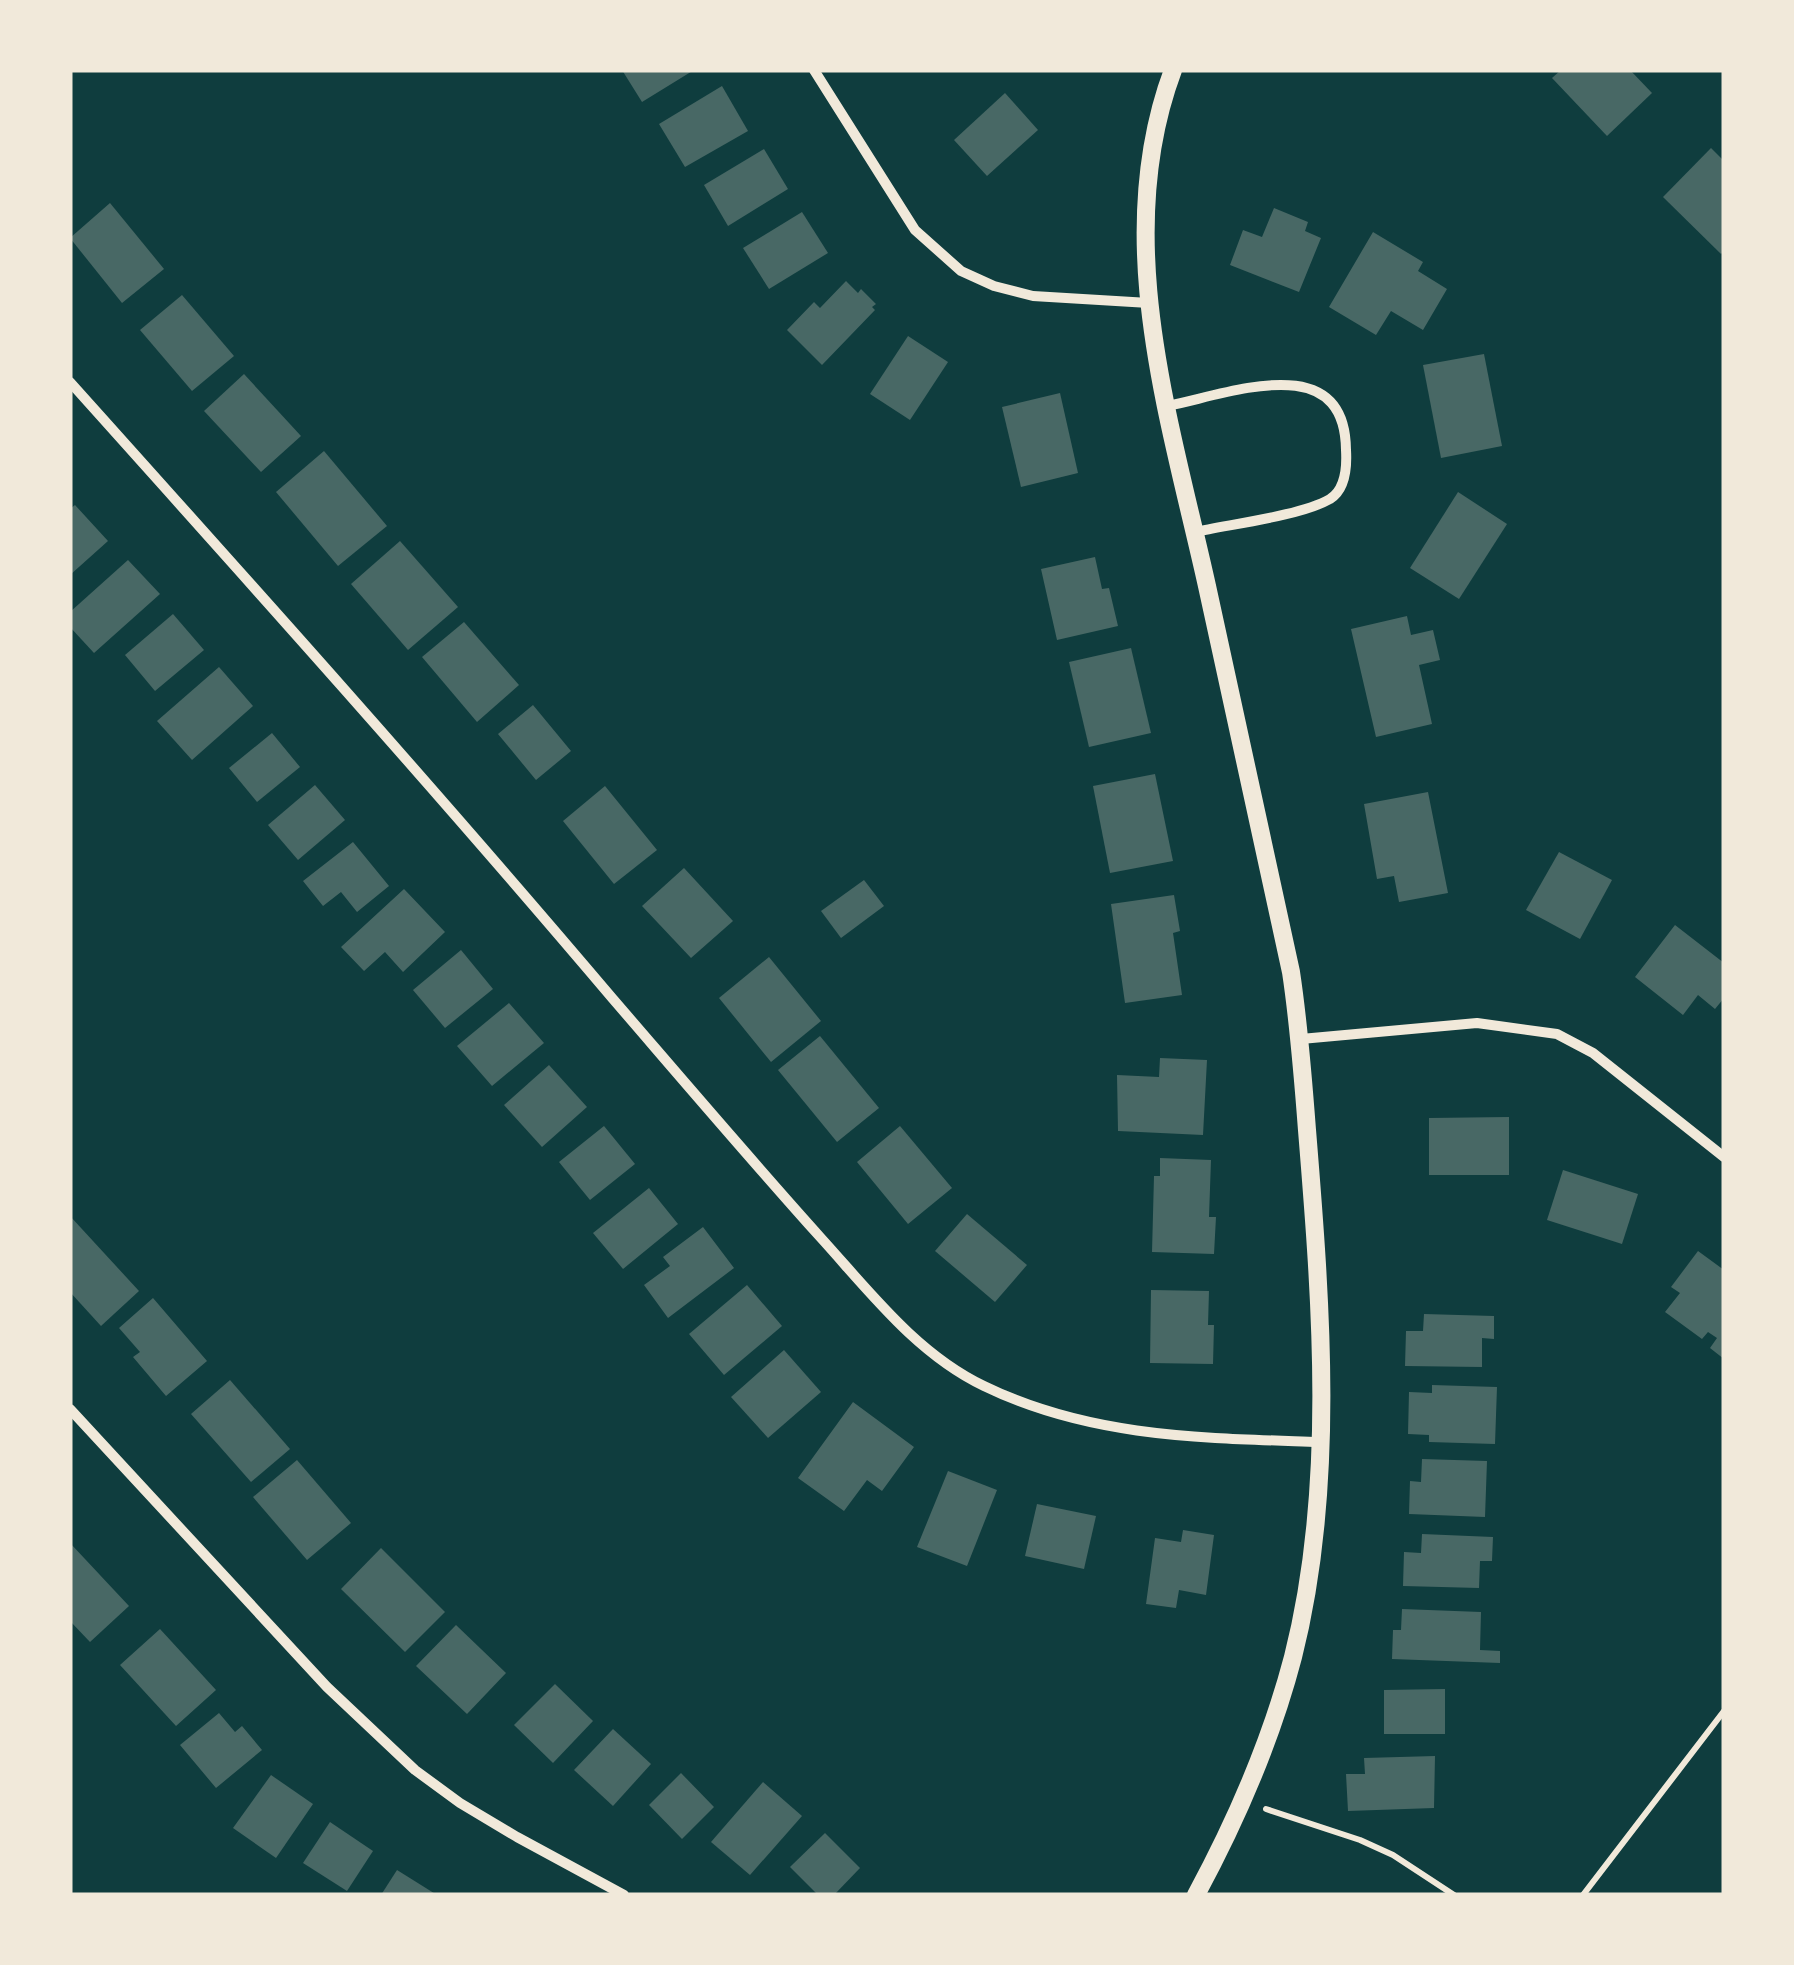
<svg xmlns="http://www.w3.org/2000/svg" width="1794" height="1965" font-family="'Asap Condensed',sans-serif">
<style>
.building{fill:#486865}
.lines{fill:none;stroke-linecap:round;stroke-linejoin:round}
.path{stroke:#f1e9da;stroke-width:6}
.minor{stroke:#f1e9da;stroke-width:10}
.tertiary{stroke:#f1e9da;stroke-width:18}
</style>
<rect width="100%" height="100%" fill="#0f3d3e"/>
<g class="building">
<polygon points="622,70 694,70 642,102"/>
<polygon points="1561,70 1630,70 1652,93 1607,136 1552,78"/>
<polygon points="722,86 748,131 685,167 659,124"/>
<polygon points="1005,93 1038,130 987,176 954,140"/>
<polygon points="1711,148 1724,161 1724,251 1721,254 1663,197"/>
<polygon points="764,149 788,189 728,226 704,185"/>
<polygon points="110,203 164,269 122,303 70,238"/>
<polygon points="1274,208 1308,222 1305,231 1321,238 1299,292 1230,265 1243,230 1262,237"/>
<polygon points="802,212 828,253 769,289 743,248"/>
<polygon points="1373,232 1423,262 1418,271 1447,289 1423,330 1391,311 1376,335 1329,307"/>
<polygon points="846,281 858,293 861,289 876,304 872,307 875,310 822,365 787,330 814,302 820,308"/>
<polygon points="182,295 234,356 192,391 140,330"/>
<polygon points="908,336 948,362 910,420 870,394"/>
<polygon points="1484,354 1502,446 1441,458 1423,365"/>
<polygon points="244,374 301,436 261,472 204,411"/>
<polygon points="1060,393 1078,473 1021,487 1002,407"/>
<polygon points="324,451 387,526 338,566 276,492"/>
<polygon points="1458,492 1507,524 1459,599 1410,568"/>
<polygon points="75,505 108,541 70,575 70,509"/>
<polygon points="400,541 458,607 408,650 351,584"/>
<polygon points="1095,557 1102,589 1109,588 1118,626 1057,640 1041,569"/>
<polygon points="128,560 160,594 94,653 70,627 70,612"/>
<polygon points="173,614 204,650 155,691 125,655"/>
<polygon points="1407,616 1411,635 1433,630 1440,660 1419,665 1432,724 1376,737 1351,629"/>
<polygon points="464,622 519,685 477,722 422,657"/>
<polygon points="1131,648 1151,733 1089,747 1069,662"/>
<polygon points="219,667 253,706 192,760 157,721"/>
<polygon points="533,705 571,751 536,780 498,734"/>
<polygon points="272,733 300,767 257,802 229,768"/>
<polygon points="1155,774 1173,861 1110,873 1093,786"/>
<polygon points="315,785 345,820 298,860 268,825"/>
<polygon points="605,786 657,850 614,884 563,821"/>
<polygon points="1428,792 1448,893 1399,902 1394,876 1377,879 1364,804"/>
<polygon points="353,842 389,886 357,912 341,892 323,906 303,881"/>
<polygon points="1559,852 1612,880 1580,939 1526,910"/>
<polygon points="684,868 733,921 691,958 642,906"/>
<polygon points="864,880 884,906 841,938 821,911"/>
<polygon points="404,889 445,932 403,972 385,952 364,971 341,947"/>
<polygon points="1174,895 1180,931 1173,933 1182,995 1125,1003 1111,904"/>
<polygon points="1675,925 1724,963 1724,998 1715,1009 1698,995 1683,1015 1635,977"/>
<polygon points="461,950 493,989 445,1028 413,990"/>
<polygon points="769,957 821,1021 771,1062 719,998"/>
<polygon points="509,1003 544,1043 492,1086 457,1046"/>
<polygon points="820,1036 879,1108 837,1142 778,1070"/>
<polygon points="1160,1058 1207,1060 1203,1135 1118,1131 1117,1075 1159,1077"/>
<polygon points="549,1065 587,1107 542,1147 504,1105"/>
<polygon points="1509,1117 1509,1175 1429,1175 1429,1118"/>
<polygon points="604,1126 635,1164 590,1200 559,1162"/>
<polygon points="900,1126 952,1188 908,1224 857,1162"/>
<polygon points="1160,1158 1211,1160 1209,1217 1216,1217 1214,1254 1152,1252 1154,1176 1160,1176"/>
<polygon points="1563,1170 1638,1194 1622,1244 1547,1220"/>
<polygon points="649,1188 678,1224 623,1269 593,1233"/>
<polygon points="967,1214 1027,1265 995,1302 935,1251"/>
<polygon points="70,1216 139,1291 101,1326 70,1292"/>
<polygon points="703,1227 734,1268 668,1318 644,1285 670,1266 663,1257"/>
<polygon points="1698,1251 1724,1270 1724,1359 1710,1348 1717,1338 1708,1332 1702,1339 1665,1312 1680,1293 1671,1287"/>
<polygon points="747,1285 782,1326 724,1375 689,1334"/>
<polygon points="1151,1290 1209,1291 1208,1325 1214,1325 1213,1364 1150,1363"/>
<polygon points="153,1298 207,1361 166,1396 133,1357 140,1352 119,1328"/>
<polygon points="1424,1314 1494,1316 1494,1339 1482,1338 1482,1367 1405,1366 1406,1331 1423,1331"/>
<polygon points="784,1350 821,1392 768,1438 731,1397"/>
<polygon points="230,1380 290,1449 251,1482 191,1414"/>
<polygon points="1432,1385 1497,1387 1495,1444 1429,1442 1429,1435 1408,1434 1409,1392 1432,1393"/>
<polygon points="853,1402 914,1447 882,1491 867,1480 844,1511 798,1478"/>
<polygon points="1422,1459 1487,1461 1485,1517 1409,1514 1410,1481 1421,1482"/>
<polygon points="297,1460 351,1523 307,1560 253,1497"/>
<polygon points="948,1471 997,1490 967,1566 917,1547"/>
<polygon points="1037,1504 1096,1516 1084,1569 1025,1556"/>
<polygon points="1183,1530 1214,1535 1206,1595 1179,1590 1176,1608 1146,1604 1155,1538 1181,1542"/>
<polygon points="1422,1534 1493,1537 1492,1561 1480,1561 1479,1588 1403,1586 1404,1552 1421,1553"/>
<polygon points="70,1543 129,1606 90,1642 70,1621"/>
<polygon points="381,1548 445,1612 405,1652 341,1589"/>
<polygon points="1402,1609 1481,1612 1480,1650 1500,1651 1500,1663 1392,1659 1393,1630 1401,1630"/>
<polygon points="456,1625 506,1673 467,1714 416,1666"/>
<polygon points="160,1629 216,1690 176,1726 120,1665"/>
<polygon points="555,1684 593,1721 553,1763 514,1725"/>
<polygon points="1445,1689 1445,1734 1384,1734 1384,1690"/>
<polygon points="219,1713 235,1732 242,1726 262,1750 216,1788 180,1745"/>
<polygon points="613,1729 651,1764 613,1806 574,1770"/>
<polygon points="1435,1756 1434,1808 1348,1811 1346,1774 1365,1774 1364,1758"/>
<polygon points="681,1773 714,1807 682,1839 649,1805"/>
<polygon points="271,1775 313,1804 276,1858 233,1828"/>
<polygon points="763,1782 802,1816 750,1875 711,1842"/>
<polygon points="330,1822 373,1851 347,1891 303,1863"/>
<polygon points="825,1833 860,1868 834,1895 818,1895 790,1867"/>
<polygon points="397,1870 437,1895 381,1895"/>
</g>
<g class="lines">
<g class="path">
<polyline points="1266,1809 1360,1840 1393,1855 1454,1895"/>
<polyline points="1583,1895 1724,1711"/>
</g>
<g class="minor">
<polyline points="814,70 915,230 961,271 994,286 1033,296 1149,303"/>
<path d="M 70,382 C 253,586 436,790 613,999 C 682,1079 750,1159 821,1238 C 870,1292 917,1354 984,1386 C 1091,1438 1204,1438 1319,1442"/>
<path d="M 1167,406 C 1229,394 1345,347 1346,450 C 1347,467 1346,489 1330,499 C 1300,516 1231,524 1195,532"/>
<polyline points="1301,1039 1477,1023 1557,1034 1593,1053 1724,1157"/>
<polyline points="70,1409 327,1687 415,1770 460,1803 517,1837 624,1895"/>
</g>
<path class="tertiary" d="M 1173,70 C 1110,238 1170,419 1207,586 C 1235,714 1263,843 1291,972 C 1299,1025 1303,1077 1307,1130 C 1321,1302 1336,1488 1293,1657 C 1271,1741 1237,1819 1196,1895"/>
</g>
<rect width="1794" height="1965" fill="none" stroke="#f1e9da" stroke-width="145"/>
</svg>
